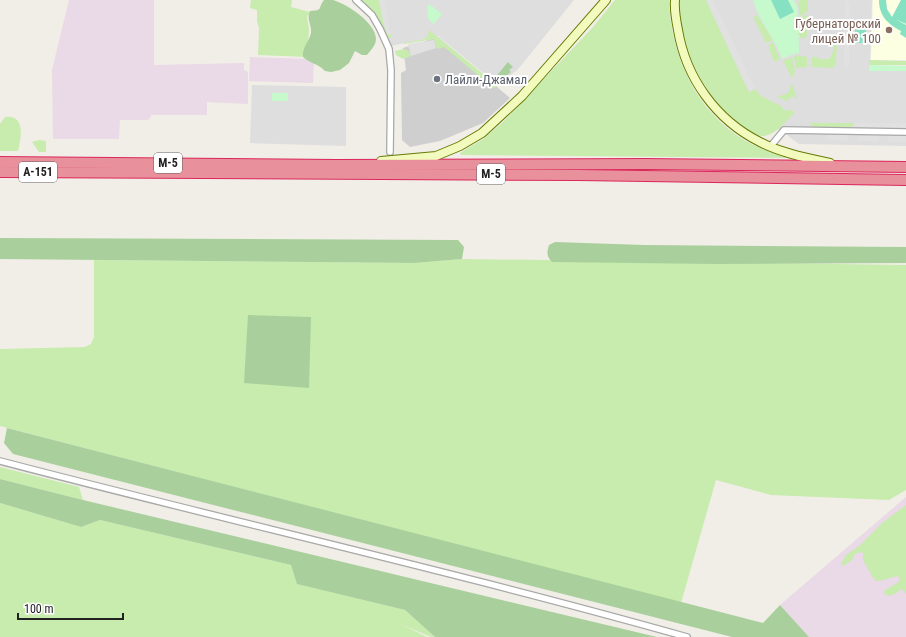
<svg xmlns="http://www.w3.org/2000/svg" width="906" height="637" font-family="'Roboto Condensed',sans-serif">
<style>
.residential{fill:#dfdede}
.industrial{fill:#ead9e6}
.education{fill:#fdffe3}
.religious{fill:#cfcfcf}
.grass{fill:#c8ebae}
.forest{fill:#a9d09c}
.park{fill:#c6facd}
.pitch{fill:#86e0c2}
.parking{fill:#e1e1e1}
.lines{fill:none;stroke-linecap:round;stroke-linejoin:round}
.street-casing{stroke:#a8a8a8;stroke-width:8}
.secondary-casing{stroke:#677b05;stroke-width:10}
.highway-casing{stroke:#dc275b;stroke-width:12}
.street{stroke:#fff;stroke-width:5.5}
.secondary{stroke:#f3fabd;stroke-width:8}
.highway{stroke:#e8909b;stroke-width:10}
.education-dot{fill:#8d6e63;stroke:#fff;stroke-width:1.5}
.worship-dot{fill:#6b7280;stroke:#fff;stroke-width:1.5}
.labels{text-anchor:middle;stroke-width:4;stroke-linejoin:round;paint-order:stroke}
.shield{fill:#fff;stroke:#646464;stroke-width:1}
.shield-label{font-size:12px;font-weight:bold;fill:#212121}
.education-label{font-size:13px;fill:#785e54;stroke:#fff;text-anchor:end}
.worship-label{font-size:13px;fill:#5b616d;stroke:#fff;text-anchor:start}
</style>
<rect width="100%" height="100%" fill="#f1eee7"/>
<g class="residential">
<polygon points="362,0 574,0 519,68 499,86 438,36 391,46"/>
<polygon points="694,0 872,0 870,66 906,68 906,146 799,144 723,88"/>
<polygon points="252,85 346,87 346,146 250,143"/>
</g>
<g class="industrial">
<polygon points="69,0 154,0 154,65 244,63 244,70 248,72 248,104 207,102 207,115 151,115 151,117 148,120 120,120 119,139 53,139 52,70"/>
<polygon points="250,57 314,59 313,83 249,81"/>
<polygon points="906,497 906,637 809,637 780,605"/>
</g>
<polygon class="education" points="873,0 906,0 906,60 871,60"/>
<polygon class="religious" points="438,37 510,98 483,123 440,141 410,147 402,140 401,73 406,70 403,48"/>
<g class="grass">
<polygon points="251,0 292,0 291,7 310,12 307,17 309,29 307,57 258,55 259,28 257,21 257,10 250,8"/>
<polygon points="360,0 379,0 384,25 388,35 391,34 391,37 387,39 370,10"/>
<path d="M 615,0 L 669,0 C 671,56 696,112 746,141 C 762,150 778,154 795,158 L 461,155 L 460,153 L 483,139 L 504,121 L 593,27 Z"/>
<path d="M 679,0 L 706,0 L 749,92 L 755,89 L 761,96 L 783,107 L 782,109 L 787,111 L 788,109 L 795,112 C 787,120 777,134 764,136 C 755,137 747,129 740,124 C 703,95 679,48 679,0 Z"/>
<polygon points="801,0 808,0 808,11 800,16 799,8 798,2"/>
<polygon points="807,14 807,35 805,38 801,39 800,35 797,35 797,21"/>
<polygon points="757,15 773,40 766,43 753,17"/>
<polygon points="429,30 498,86 494,88 491,86 444,47 437,49 434,39 404,44 404,43 425,39 428,36"/>
<polygon points="833,37 837,37 836,64 833,68 811,67 812,57 818,57 818,59 830,59 832,53 833,53"/>
<polygon points="773,42 780,60 774,61 769,49 770,48 768,45"/>
<polygon points="404,49 409,51 411,56 403,59 396,55 395,51"/>
<polygon points="796,55 807,57 807,67 796,68 794,57"/>
<polygon points="792,57 795,72 792,78 783,61"/>
<polygon points="869,60 906,61 906,65 869,65"/>
<polygon points="792,83 797,99 792,96 787,101 777,97 788,93"/>
<path d="M 5,117 C 26,114 21,139 18,151 L 0,151 L 0,124 Z"/>
<path d="M 809,123 L 854,123 L 852,127 L 849,129 C 838,129 816,132 809,123 Z"/>
<polygon points="39,140 46,141 46,152 39,152 32,142"/>
<polygon points="462,259 906,265 906,490 889,500 771,495 716,480 681,603 0,426 0,349 85,347 91,344 94,337 94,260 414,263"/>
<polygon points="0,467 79,487 83,500 0,479"/>
<polygon points="0,503 81,527 100,520 291,565 298,584 405,610 435,637 431,637 400,624 427,637 0,637"/>
<path d="M 906,505 L 906,594 L 902,589 C 896,593 892,597 885,595 L 884,591 C 889,586 897,585 900,580 L 898,576 C 891,577 883,581 876,581 C 870,575 868,567 863,560 L 863,553 L 861,552 L 855,554 L 852,560 L 843,566 L 841,564 L 846,555 L 859,546 L 882,523 Z"/>
</g>
<g class="forest">
<path d="M 324,0 C 327,0 330,0 333,0 C 347,4 376,23 376,39 C 376,45 371,50 367,55 L 362,55 L 355,51 L 349,63 L 340,70 L 331,72 L 325,71 C 319,64 309,63 303,57 C 302,47 309,42 311,33 C 312,25 306,19 310,11 C 324,10 317,9 324,0 Z"/>
<polygon points="508,62 513,67 509,70 511,72 504,78 496,81 494,79"/>
<polygon points="0,238 458,240 464,247 462,259 414,263 0,259"/>
<path d="M 555,242 L 644,245 L 906,247 L 906,263 L 716,264 L 552,262 C 546,256 547,252 549,245 Z"/>
<polygon points="248,315 311,317 309,388 244,383"/>
<polygon points="7,428 763,623 780,605 809,637 732,637 13,454 4,443"/>
<polygon points="0,479 83,500 657,637 435,637 405,610 297,584 291,565 100,520 81,527 0,503"/>
</g>
<g class="park">
<path d="M 753,0 L 794,0 L 798,10 L 799,53 L 793,54 L 782,59 C 775,38 759,21 753,0 Z"/>
<polygon points="429,4 442,14 434,24 428,19 427,7"/>
<polygon points="869,65 906,66 906,71 869,71"/>
<rect x="272" y="93" width="16" height="8"/>
</g>
<g class="pitch">
<polygon points="771,0 788,0 794,12 780,19"/>
<path d="M 879,0 L 886,0 L 887,9 L 892,17 L 901,0 L 906,0 L 906,24 L 895,19 L 906,25 L 906,38 L 900,34 L 901,31 C 888,24 879,16 879,0 Z"/>
<rect x="855" y="21" width="11" height="22"/>
</g>
<g class="parking">
<polygon points="379,0 384,0 391,34 388,35 384,25"/>
<polygon points="706,0 713,0 755,89 749,92"/>
<polygon points="845,0 850,3 849,63 844,68"/>
<polygon points="434,40 436,48 411,56 408,44"/>
<polygon points="855,123 906,123 906,129 852,129"/>
<polygon points="828,135 848,135 848,141 827,140"/>
<rect x="858" y="136" width="21" height="5"/>
<rect x="888" y="136" width="18" height="6"/>
</g>
<g class="lines">
<g class="street-casing">
<g id="street">
<polyline points="356,0 372,15 380,29 389,49 391,70 390,152"/>
<polyline points="770,147 784,130 906,132"/>
<path d="M 0,461 C 229,521 460,573 687,637"/>
</g>
</g>
<g class="secondary-casing">
<g id="secondary">
<path d="M 675,0 C 674,10 676,20 678,30 C 686,78 716,120 760,142 C 781,153 807,158 830,163"/>
<polyline points="381,161 436,156 460,146 482,133 522,96 606,0"/>
</g>
</g>
<g class="highway-casing">
<g id="highway">
<polyline points="0,162 336,165 645,164 906,167"/>
<polyline points="0,172 578,175 906,180"/>
</g>
</g>
<use href="#street" class="street"/>
<use href="#secondary" class="secondary"/>
<use href="#highway" class="highway"/>
</g>
<circle class="education-dot" cx="889" cy="30" r="4"/>
<circle class="worship-dot" cx="437" cy="79" r="4"/>
<g class="labels">
<g class="shield">
<rect x="154" y="153" width="28" height="20" rx="3"/>
<rect x="19" y="162" width="38" height="20" rx="3"/>
<rect x="477" y="164" width="28" height="20" rx="3"/>
</g>
<g class="shield-label">
<text x="168" y="167">М-5</text>
<text x="38" y="176">А-151</text>
<text x="491" y="178">М-5</text>
</g>
<g class="education-label">
<text x="881" y="28">Губернаторский<tspan x="881" dy="15">лицей № 100</tspan></text>
</g>
<g class="worship-label">
<text x="445" y="84">Лайли-Джамал</text>
</g>
</g>
<path d="M18 613v6h105v-6" fill="none" stroke="#212121" stroke-width="2"/>
<text x="24" y="613" font-size="12" fill="#212121" stroke="#ffffff" stroke-width="3" paint-order="stroke">100 m</text>
</svg>
